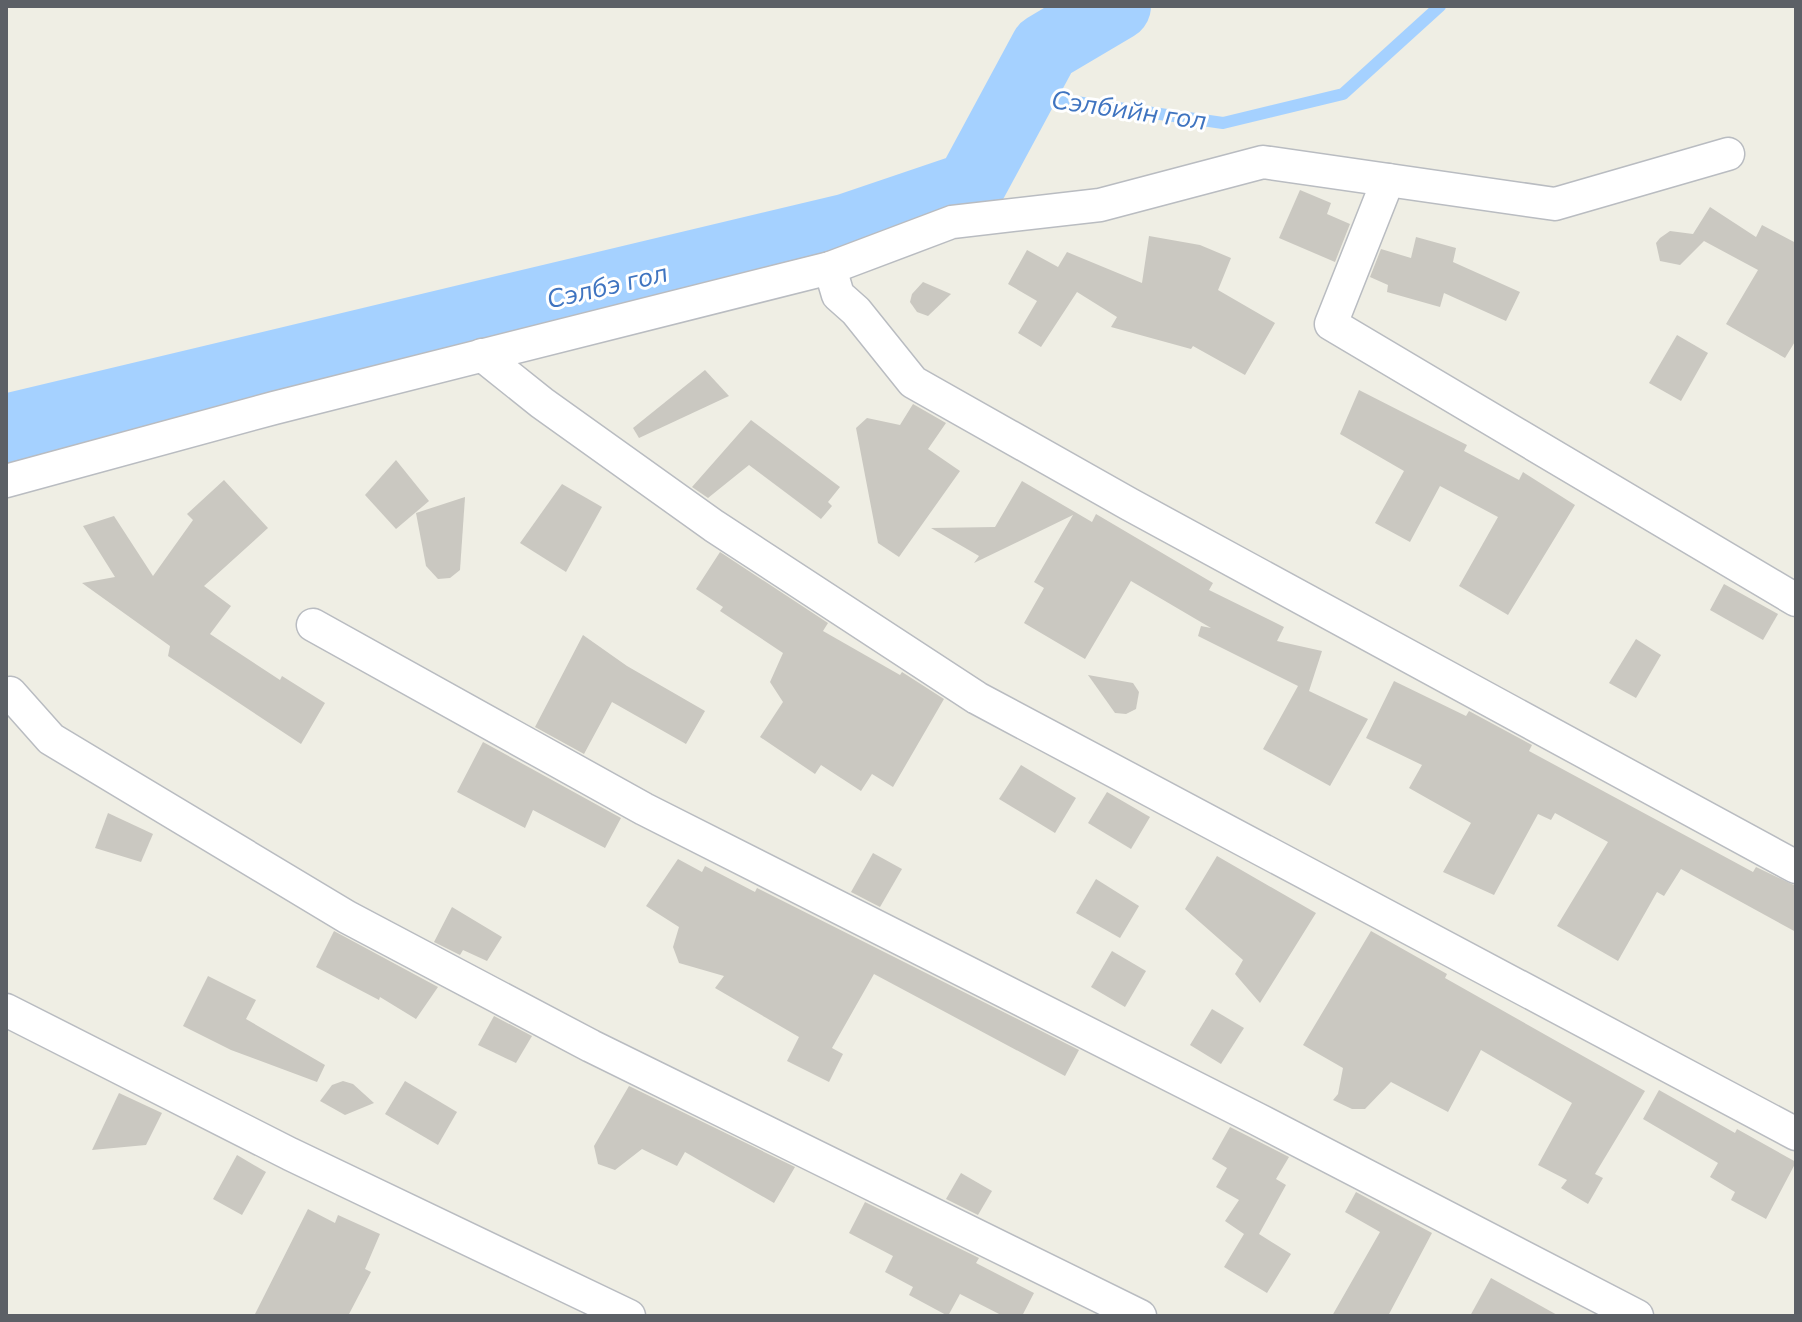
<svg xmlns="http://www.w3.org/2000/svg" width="1802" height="1322" font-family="Mulish,sans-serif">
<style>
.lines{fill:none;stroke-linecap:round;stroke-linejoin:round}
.stream{stroke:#a5d1ff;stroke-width:12}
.river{stroke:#a5d1ff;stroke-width:70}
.building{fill:#cac8c1}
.street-casing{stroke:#b9bcc1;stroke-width:35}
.street{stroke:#fff;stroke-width:32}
.labels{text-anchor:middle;stroke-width:6;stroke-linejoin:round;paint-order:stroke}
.water-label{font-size:26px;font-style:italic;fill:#3f74c0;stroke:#fff}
</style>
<rect width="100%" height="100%" fill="#efeee4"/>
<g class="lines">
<polyline class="stream" points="1020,94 1223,123 1343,94 1440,6"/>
<polyline class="river" points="6,429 849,228 970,187 1045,48 1116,6"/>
</g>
<g class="building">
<polygon points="1300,190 1331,203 1327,214 1350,224 1335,262 1279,238"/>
<polygon points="1710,207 1756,237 1762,225 1796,243 1796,340 1785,358 1726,324 1758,270 1704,241 1680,265 1660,261 1656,243 1660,238 1670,231 1693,234"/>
<polygon points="1149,236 1200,245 1231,258 1218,290 1275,323 1245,375 1193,346 1191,349 1111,327 1117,317 1077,292 1041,347 1018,333 1037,301 1008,284 1027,250 1058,267 1067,252 1142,283"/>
<polygon points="1416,237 1456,248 1453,262 1520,292 1506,321 1444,293 1440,307 1387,292 1388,285 1370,277 1381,249 1411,258"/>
<polygon points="923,282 951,294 928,316 917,312 910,302 912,294"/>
<polygon points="1677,335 1708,353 1681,401 1649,383"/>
<polygon points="705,370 729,396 639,438 633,428"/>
<polygon points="1359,390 1467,445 1464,451 1519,480 1523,472 1575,505 1508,615 1459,586 1498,517 1440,486 1410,542 1375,523 1404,471 1340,434"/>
<polygon points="913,404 946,423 928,449 960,471 899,557 878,543 856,428 867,418 900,425"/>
<polygon points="751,420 840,487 828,502 832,506 821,519 749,465 708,498 692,487"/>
<polygon points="396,460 429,501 396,529 365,495"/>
<polygon points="224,480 268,528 204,586 231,606 210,634 280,680 282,676 325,703 301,744 168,656 170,646 82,583 115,577 83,526 114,516 153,576 193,520 187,514"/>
<polygon points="1022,481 1092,522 1096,514 1213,583 1209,590 1284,627 1277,641 1322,651 1309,691 1368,719 1330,786 1263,749 1298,686 1198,636 1201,626 1211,628 1131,581 1085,659 1024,623 1044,588 1034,582 1073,515 974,563 979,556 931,528 995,527"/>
<polygon points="562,484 602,507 566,572 520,543"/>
<polygon points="465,497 460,570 450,578 438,579 426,566 416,513"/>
<polygon points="720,552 828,623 823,631 900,675 902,672 944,699 893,787 872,774 861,791 821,765 815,774 760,737 783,702 770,682 783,653 720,611 723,607 696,589"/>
<polygon points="1724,584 1778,614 1763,640 1710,610"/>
<polygon points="583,635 627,666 705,711 686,744 612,702 584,754 535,727"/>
<polygon points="1636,639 1661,655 1636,698 1609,683"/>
<polygon points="1088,675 1133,683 1139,692 1136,709 1126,714 1115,713"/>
<polygon points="1394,681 1466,716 1469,711 1532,745 1529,751 1753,872 1756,867 1796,886 1796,932 1681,869 1664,896 1657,892 1618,961 1557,926 1608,842 1555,813 1551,820 1538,814 1494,895 1443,872 1471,823 1409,788 1422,765 1366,738"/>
<polygon points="483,742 621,818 605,848 533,810 525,828 457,792"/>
<polygon points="1021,765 1076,798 1055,833 999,799"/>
<polygon points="1107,792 1150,817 1131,849 1088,823"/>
<polygon points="108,813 153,834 141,862 95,848"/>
<polygon points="873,853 902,869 880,907 851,892"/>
<polygon points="1217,856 1316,913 1260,1003 1235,974 1243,960 1185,909"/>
<polygon points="678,859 702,872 705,866 755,892 757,888 1079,1050 1065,1076 874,974 832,1048 843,1054 829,1082 787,1061 799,1037 715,988 724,976 679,963 673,947 679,927 646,906"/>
<polygon points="1096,879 1139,906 1120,938 1076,913"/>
<polygon points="452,907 502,937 487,961 463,950 460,955 434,942"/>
<polygon points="334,931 438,987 416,1019 380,997 379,1000 316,967"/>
<polygon points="1371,931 1447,974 1445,978 1645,1091 1595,1174 1603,1178 1588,1204 1561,1188 1567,1180 1538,1165 1572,1103 1481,1050 1448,1112 1391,1082 1365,1109 1352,1109 1333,1100 1338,1094 1343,1068 1303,1045"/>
<polygon points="1112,951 1146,971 1125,1007 1091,987"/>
<polygon points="208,976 256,1000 246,1019 325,1065 317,1082 231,1050 183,1026"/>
<polygon points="1212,1009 1244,1028 1221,1064 1190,1045"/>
<polygon points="494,1016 532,1036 516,1063 478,1045"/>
<polygon points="343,1081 353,1084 374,1103 345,1115 320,1101 332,1085"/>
<polygon points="405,1081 457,1112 438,1145 385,1114"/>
<polygon points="629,1086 795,1167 774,1203 685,1152 677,1166 642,1149 615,1170 598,1164 594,1146"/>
<polygon points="1659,1090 1735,1133 1737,1129 1796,1162 1766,1219 1731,1200 1735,1192 1710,1177 1718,1163 1643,1119"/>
<polygon points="119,1093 162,1113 146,1145 92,1150"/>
<polygon points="1230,1127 1289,1157 1276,1179 1286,1185 1259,1234 1291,1254 1267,1293 1224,1267 1244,1234 1225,1221 1239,1200 1216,1187 1227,1168 1212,1159"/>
<polygon points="237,1155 266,1172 242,1215 213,1199"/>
<polygon points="961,1173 992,1191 978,1215 946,1199"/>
<polygon points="1356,1192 1432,1233 1388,1316 1332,1316 1380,1232 1345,1212"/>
<polygon points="865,1202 979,1258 976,1263 1034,1293 1022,1316 1003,1316 960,1294 948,1316 909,1295 913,1287 885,1272 893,1256 849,1233"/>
<polygon points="308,1209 335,1223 338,1215 380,1234 365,1269 371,1272 348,1316 254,1316"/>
<polygon points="1491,1278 1559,1316 1470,1316"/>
</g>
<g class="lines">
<g class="street-casing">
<g id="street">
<polyline points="1388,180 1331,324 1796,600"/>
<polyline points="830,268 838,295 856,311 913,382 1129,504 1796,867"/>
<polyline points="482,355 542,403 714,526 977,698 1796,1134"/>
<polyline points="6,481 274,408 830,268 952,222 1100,205 1263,162 1555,204 1728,154"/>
<polyline points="313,625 644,809 1257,1119 1637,1316"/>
<polyline points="10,693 51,739 347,917 591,1046 1140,1316"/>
<polyline points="6,1010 290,1154 629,1316"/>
</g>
</g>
<use href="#street" class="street"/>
</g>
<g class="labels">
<g class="water-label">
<text transform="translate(1129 110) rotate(8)" y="9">Сэлбийн гол</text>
<text transform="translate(607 286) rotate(-13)" y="9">Сэлбэ гол</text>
</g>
</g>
<rect width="1802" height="1322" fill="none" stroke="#5c6066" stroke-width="16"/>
</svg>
